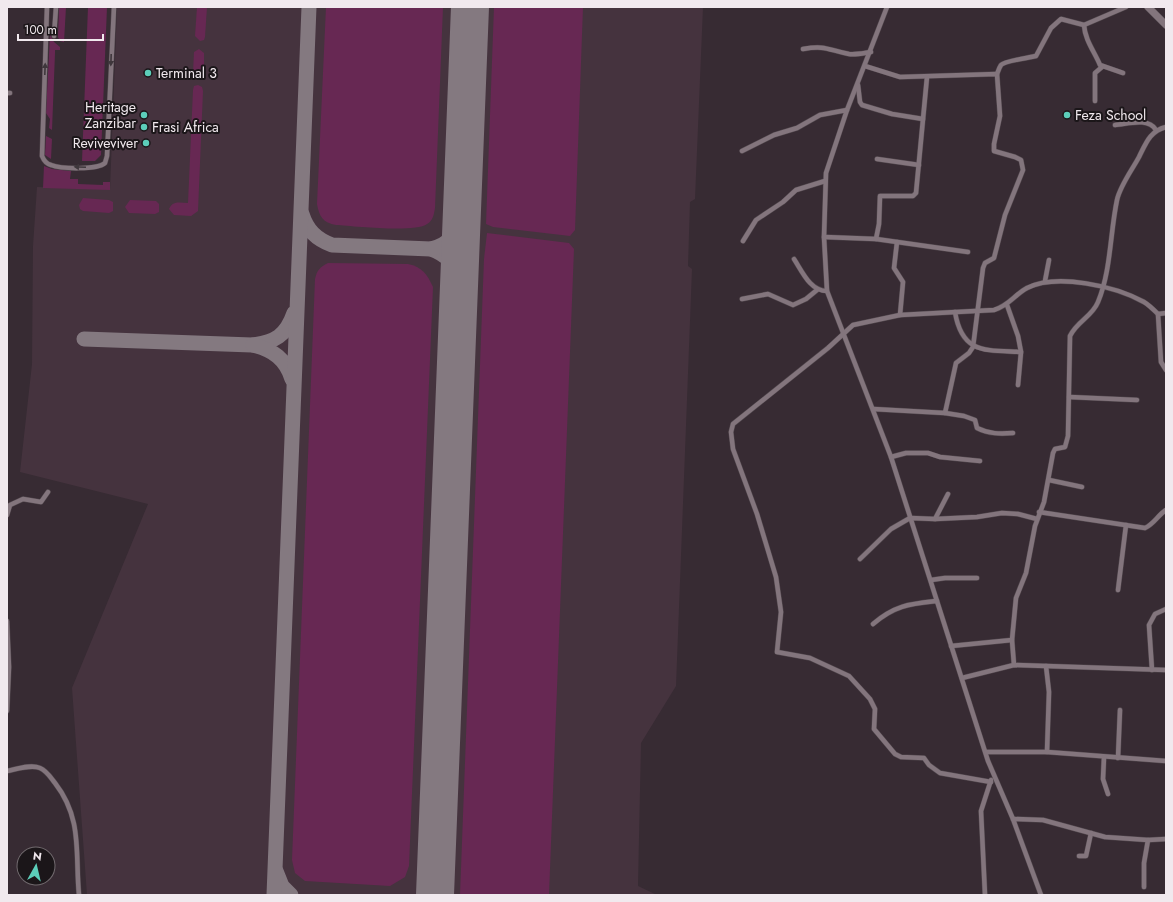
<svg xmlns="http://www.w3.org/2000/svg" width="1173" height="902" font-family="Jost,sans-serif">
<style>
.built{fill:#45333e}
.green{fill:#672853}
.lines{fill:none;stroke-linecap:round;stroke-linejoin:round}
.taxiway{stroke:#847980;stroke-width:15}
.runway{stroke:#847980;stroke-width:38}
.minor-casing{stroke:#51474d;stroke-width:5.5}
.secondary-casing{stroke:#51474d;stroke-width:8}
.minor{stroke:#83757d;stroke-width:4.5}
.secondary{stroke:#83757d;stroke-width:7}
.oneway{fill:#3f373c}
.poi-dot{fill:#5cceba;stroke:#1b1619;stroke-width:1.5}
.labels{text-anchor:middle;stroke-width:4;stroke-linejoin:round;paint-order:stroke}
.poi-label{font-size:14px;fill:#f1e9ee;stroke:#1b1619;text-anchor:start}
</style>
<rect width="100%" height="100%" fill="#372b33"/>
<polygon class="built" points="117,7 703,7 695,199 690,202 688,266 692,269 676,686 641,743 638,886 657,895 87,895 72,688 148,504 20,472 32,364 33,246 37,187 110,189"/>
<g class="green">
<polygon points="59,7 66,7 64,42 60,41 58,37"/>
<polygon points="88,7 107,7 101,155 95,161 82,161"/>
<polygon points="197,7 207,7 205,37 204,40 200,41 195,36"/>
<path d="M 326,7 L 443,7 L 435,208 C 434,214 433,221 427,224 C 415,233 353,226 336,225 C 323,223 319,216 317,204 Z"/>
<polygon points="494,7 583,7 575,230 570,236 493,227 486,224"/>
<polygon points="50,34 54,42 60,47 60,50 55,50 55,53 52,130 49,128 50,119 46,113"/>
<polygon points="199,49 204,53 204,73 199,77 195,76 193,73 194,52"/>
<path d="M 198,85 L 202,87 L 203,91 L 198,211 L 191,216 L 174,215 L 169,209 C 173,200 180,203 188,203 L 193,90 L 194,86 Z"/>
<polygon points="46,136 52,139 51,159 45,155"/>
<polygon points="44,166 52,169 71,171 70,179 78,179 78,184 103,185 103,182 110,182 110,190 43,188"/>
<polygon points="83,198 109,200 113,202 113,211 109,213 83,211 80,209 79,205"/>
<polygon points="130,200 156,201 159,204 159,212 155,214 129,213 125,207"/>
<polygon points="487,233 569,243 574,249 549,895 460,895 484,259"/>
<path d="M 328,263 L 408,264 C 422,267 427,274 433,287 L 409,866 L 405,877 L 390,886 L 305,881 L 295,873 L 292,860 L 315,279 C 317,270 320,267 328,263 Z"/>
</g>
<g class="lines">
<g class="taxiway">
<path d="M 302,214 C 307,230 316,239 332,245 L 431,249 C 447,255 454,263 459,279"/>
<path d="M 431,249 C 450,244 457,234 462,216"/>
<path d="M 84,339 L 252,345 C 275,342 286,336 294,313"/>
<path d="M 253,345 C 273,350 286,359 292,379"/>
<polyline points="276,871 282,886 291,895"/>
<polyline points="274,895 309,7"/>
<polyline points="427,895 434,883 436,871"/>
</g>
<polyline class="runway" points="435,895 470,7"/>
<g class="minor-casing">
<g id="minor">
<path d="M 47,7 L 42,156 C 44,161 47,164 51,165 C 61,169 97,170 105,163 L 107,156 L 114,7"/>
<polyline points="887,7 847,110 826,173 824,237 827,291 891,457 988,761 1013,819 1041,895"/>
<path d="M 1084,25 C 1085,40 1094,51 1100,65 L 1123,73"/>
<polyline points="54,36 56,7"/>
<path d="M 803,49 C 826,45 828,50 849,54 C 855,55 864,53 871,52"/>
<polyline points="865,66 900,77 997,74 1000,116 994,144 994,151 1015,157 1021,160 1023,170 1005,215 994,258 985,263 983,268 973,347 969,353 956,363 945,413 873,409"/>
<path d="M 997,74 C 998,72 999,68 1001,65 C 1004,61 1028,58 1036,56 L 1051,28 L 1061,19 L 1084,25 L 1126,7"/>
<polyline points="858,85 860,102 862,105 892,114 923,119"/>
<polyline points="7,93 10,93"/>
<polyline points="1095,101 1095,73 1102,67"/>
<path d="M 1115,125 C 1128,124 1148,117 1156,130"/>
<polyline points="742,151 774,135 797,128 820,115 847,110"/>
<polyline points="877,159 919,165"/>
<polyline points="824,237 876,239 968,252"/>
<polyline points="876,239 879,224 880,196 913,196 916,193 927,77"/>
<polyline points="743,241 756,220 783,202 796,190 825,181"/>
<polyline points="897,242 894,268 903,282 900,315"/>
<path d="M 794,259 C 802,271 810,291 827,291"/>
<polyline points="1045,281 1049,260"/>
<polyline points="742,299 768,294 793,305 806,299 817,290"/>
<polyline points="1007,305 1018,336 1021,352 1018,385"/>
<path d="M 955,312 C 962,354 985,350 1021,352"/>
<polyline points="1158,314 1161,362 1166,370"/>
<polyline points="1069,397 1137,400"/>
<path d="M 945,413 L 964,416 L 975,420 L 977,428 C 989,434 1000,434 1013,433"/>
<polyline points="891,457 906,453 928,453 940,457 980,461"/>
<polyline points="1049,480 1082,487"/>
<path d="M 1039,512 L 1145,528 C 1154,524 1158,515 1166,510"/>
<polyline points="7,515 10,505 23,499 41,502 48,492"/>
<polyline points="935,519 977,517 1002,513 1018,514 1037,519"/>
<polyline points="860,559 891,529 910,518 935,519 948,494"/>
<polyline points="931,580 945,578 977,578"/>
<polyline points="1118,590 1126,525"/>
<polyline points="7,621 9,667 7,711"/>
<path d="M 873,624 C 895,605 910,604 937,601"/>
<polyline points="951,646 1012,640"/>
<path d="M 1014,665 L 1012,640 L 1016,598 L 1026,573 L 1035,526 L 1044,502 L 1053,453 L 1055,449 L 1065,447 L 1068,436 L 1070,336 C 1077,321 1092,317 1098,302 C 1111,271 1110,233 1117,200 C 1120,186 1132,170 1139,157 C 1146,143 1150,131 1166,127"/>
<polyline points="1046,666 1049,692 1047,752"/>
<polyline points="1152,670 1149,625 1155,614 1166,609"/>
<polyline points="962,678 1014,665 1166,670"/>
<polyline points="986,752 1047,752 1166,761"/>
<polyline points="1104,757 1103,779 1108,794"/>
<polyline points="1118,758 1120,710"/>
<path d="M 7,771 C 17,769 31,764 40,768 C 47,771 51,778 55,783 C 83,819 75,854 79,895"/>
<path d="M 991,782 L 940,773 L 929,765 L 924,758 L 901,757 L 895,754 L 874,729 L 875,709 L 870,699 L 849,676 L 810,658 L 777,652 L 781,612 L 776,577 L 757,514 L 733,449 L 731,432 L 733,424 L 828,348 L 853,325 L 900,315 L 994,310 C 1010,305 1014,295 1027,288 C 1057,273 1115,286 1144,302 C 1149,305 1154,310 1158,314 L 1166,313"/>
<polyline points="1013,819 1043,820 1105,837 1148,840 1166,839"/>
<polyline points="1079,856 1086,856 1091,833"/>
<polyline points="1144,887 1144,863 1148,840"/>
<polyline points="985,895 981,811 991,780"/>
</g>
</g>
<g class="secondary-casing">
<polyline id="secondary" points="1148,7 1166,25"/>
</g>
<use href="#minor" class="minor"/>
<use href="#secondary" class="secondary"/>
</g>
<defs><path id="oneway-solid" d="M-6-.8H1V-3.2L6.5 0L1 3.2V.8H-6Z"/></defs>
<g class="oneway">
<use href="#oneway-solid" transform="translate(111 60) rotate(92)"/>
<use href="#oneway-solid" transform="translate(45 69) rotate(-88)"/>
<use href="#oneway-solid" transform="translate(80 167) rotate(-177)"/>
</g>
<g class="poi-dot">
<circle cx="148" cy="73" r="4"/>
<circle cx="144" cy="115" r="4"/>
<circle cx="1067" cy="115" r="4"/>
<circle cx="144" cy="127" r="4"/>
<circle cx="146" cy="143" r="4"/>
</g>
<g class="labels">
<g class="poi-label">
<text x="156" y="78">Terminal 3</text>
<text x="136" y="112" text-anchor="end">Heritage<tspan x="136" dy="16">Zanzibar</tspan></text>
<text x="1075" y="120">Feza School</text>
<text x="152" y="132">Frasi Africa</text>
<text x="138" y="148" text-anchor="end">Reviveviver</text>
</g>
</g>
<rect width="1173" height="902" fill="none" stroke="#f1e9ee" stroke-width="16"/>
<g transform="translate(36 866) rotate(8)"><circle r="19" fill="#1b1619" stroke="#716a6e"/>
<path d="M0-3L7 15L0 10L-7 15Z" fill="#5cceba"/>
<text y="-6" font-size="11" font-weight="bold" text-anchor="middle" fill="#f1e9ee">N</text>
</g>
<path d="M18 34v6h85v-6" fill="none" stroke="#f1e9ee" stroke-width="2"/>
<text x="24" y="34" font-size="12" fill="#f1e9ee" stroke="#1b1619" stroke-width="3" paint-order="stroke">100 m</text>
</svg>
